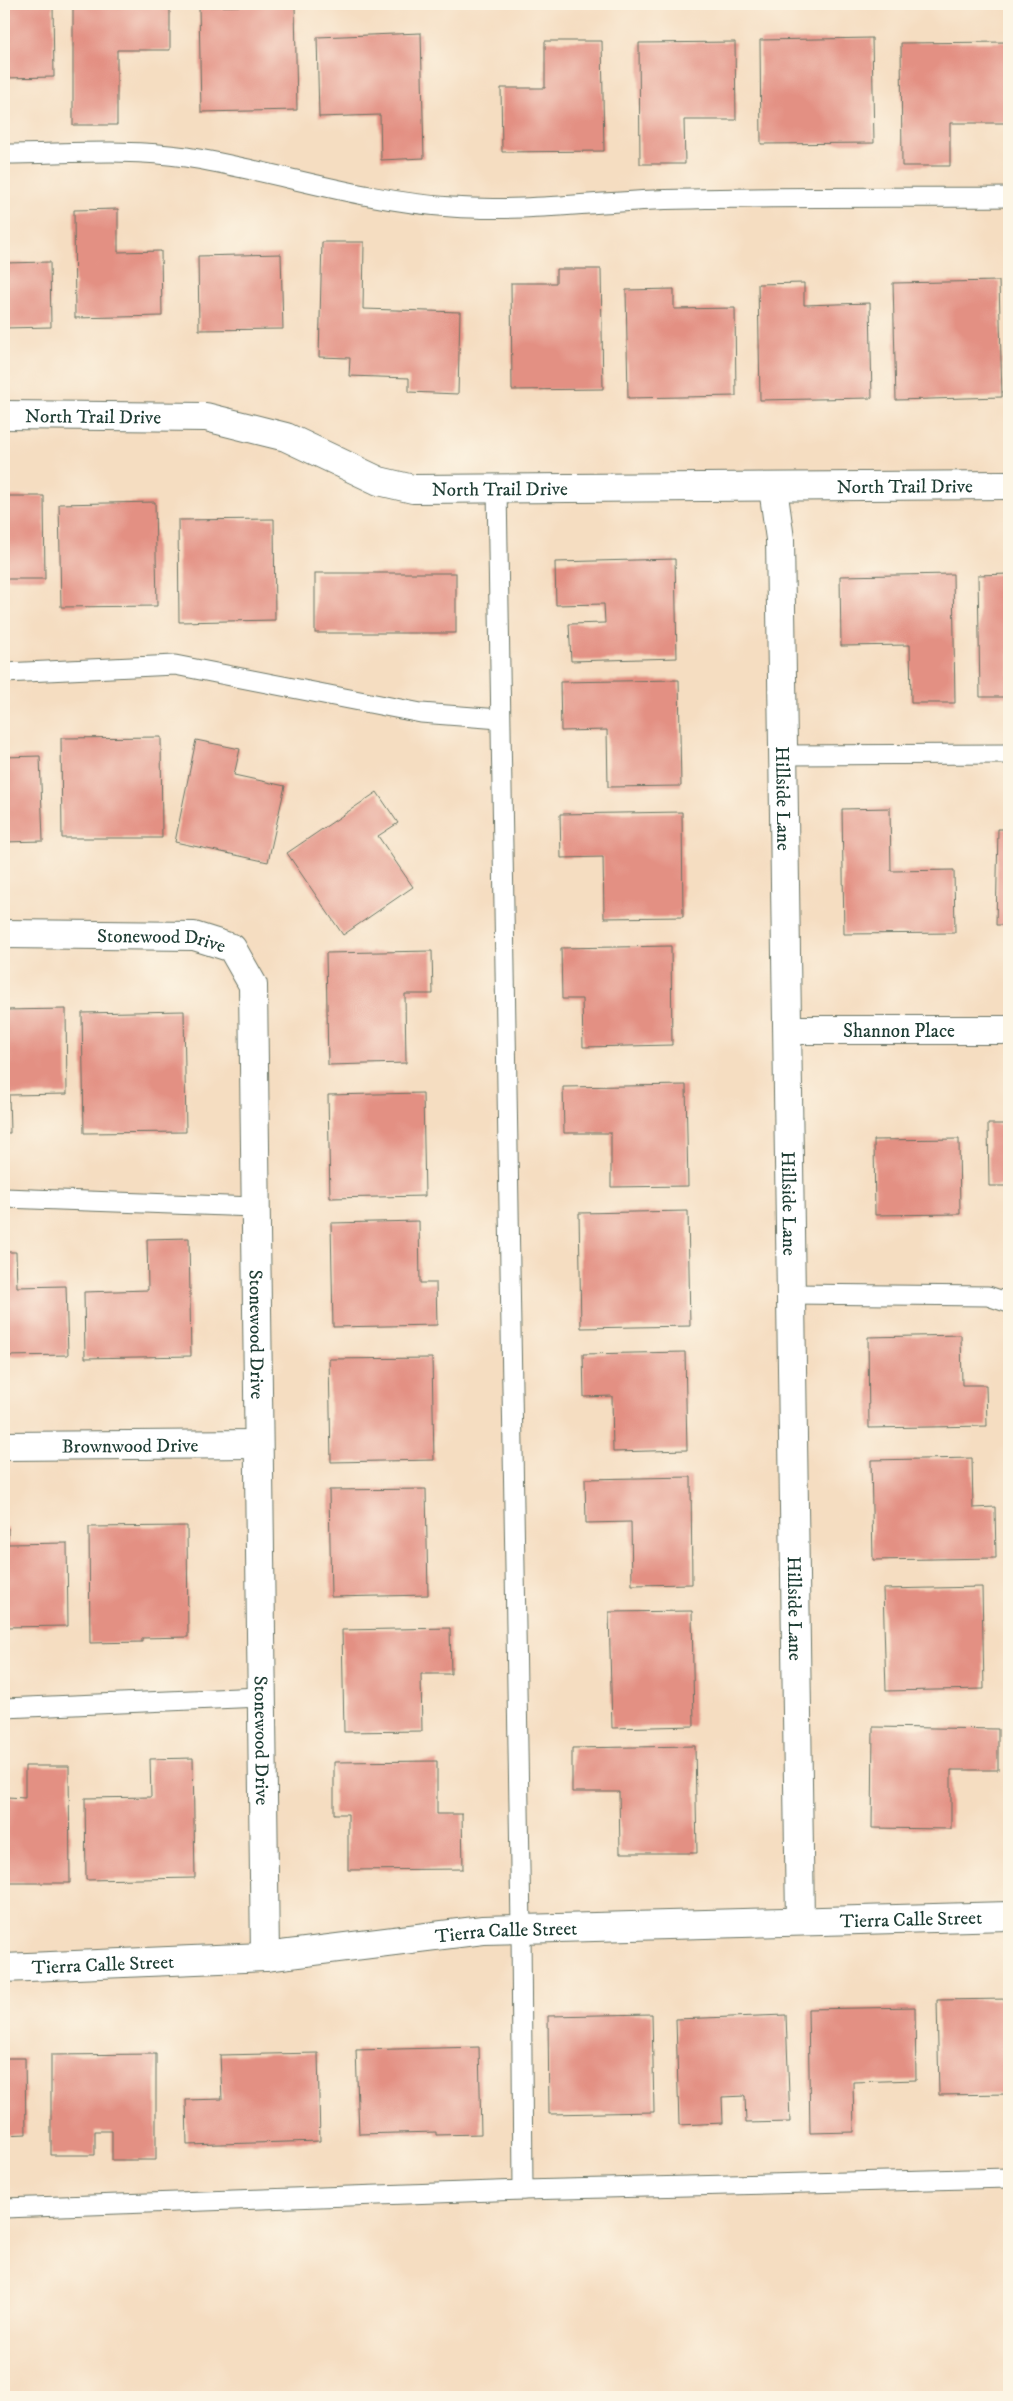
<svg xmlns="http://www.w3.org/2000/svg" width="1013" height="2401" font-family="'IM FELL DW Pica',serif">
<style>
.building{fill:#e39083}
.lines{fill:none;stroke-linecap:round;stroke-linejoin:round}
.service-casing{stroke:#6a7565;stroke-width:21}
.minor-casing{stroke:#6a7565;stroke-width:30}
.service{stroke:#fff;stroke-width:19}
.minor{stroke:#fff;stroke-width:28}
.labels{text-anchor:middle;stroke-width:4;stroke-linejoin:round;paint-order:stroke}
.street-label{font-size:19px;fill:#1f3d34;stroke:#fcf5e5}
</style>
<rect width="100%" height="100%" fill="#fcf5e5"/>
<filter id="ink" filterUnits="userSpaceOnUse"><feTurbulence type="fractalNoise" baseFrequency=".02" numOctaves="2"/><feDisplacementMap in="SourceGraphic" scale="10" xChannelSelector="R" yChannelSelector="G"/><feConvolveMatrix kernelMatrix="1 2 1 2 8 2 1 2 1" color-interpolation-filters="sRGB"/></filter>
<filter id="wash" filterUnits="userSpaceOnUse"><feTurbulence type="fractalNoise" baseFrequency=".0096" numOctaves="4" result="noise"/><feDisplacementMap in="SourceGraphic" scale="20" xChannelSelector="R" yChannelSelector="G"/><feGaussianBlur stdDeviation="1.12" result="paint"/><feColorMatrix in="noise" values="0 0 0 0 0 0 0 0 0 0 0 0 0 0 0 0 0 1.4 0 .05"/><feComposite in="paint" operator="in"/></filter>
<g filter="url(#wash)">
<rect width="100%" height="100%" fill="#f5ddc1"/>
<g id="blocks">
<g class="building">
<polygon points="4,4 53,4 54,77 4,78"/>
<polygon points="73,4 170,4 170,50 117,50 117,125 73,125"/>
<polygon points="295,5 297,110 201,112 199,7"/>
<polygon points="421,33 424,158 381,160 380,115 319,117 317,37"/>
<polygon points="872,38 874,143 761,144 760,40"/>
<polygon points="545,41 602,41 604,151 502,152 501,88 545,88"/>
<polygon points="735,42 736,120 684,120 685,164 640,164 639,43"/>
<polygon points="1007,42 1008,123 950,123 950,166 902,166 901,43"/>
<polygon points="118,209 118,252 161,251 162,316 75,318 74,210"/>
<polygon points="322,242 364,242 363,309 460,312 458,394 409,392 409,378 349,376 350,358 319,357"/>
<polygon points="281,254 283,329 199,330 198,256"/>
<polygon points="50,262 51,327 4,328 4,263"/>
<polygon points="556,269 601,269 603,389 512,390 511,283 556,283"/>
<polygon points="999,281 1002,397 896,400 893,283"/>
<polygon points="804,283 804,305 870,303 872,398 760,400 758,284"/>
<polygon points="674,289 674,309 735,308 736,396 628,398 626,290"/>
<polygon points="4,496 44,496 45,579 4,579"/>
<polygon points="155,502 157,606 61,607 59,504"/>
<polygon points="274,519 275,620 179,622 178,520"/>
<polygon points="675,559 677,658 571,661 569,624 605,623 604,604 556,605 555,562"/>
<rect x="315" y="573" width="141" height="60"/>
<polygon points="953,574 955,703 911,703 910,645 841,646 840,576"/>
<polygon points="1009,574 1009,697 980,697 978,575"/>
<polygon points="679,680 681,786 608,787 607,730 561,731 560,682"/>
<polygon points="161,737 162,838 62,838 61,738"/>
<polygon points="196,740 240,749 234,775 285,786 268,862 175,842"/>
<polygon points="40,756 43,841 4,842 4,757"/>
<polygon points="377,792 398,823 378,836 413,887 343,935 287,853"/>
<polygon points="890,808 891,871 954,870 955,933 844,934 842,809"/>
<polygon points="682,812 683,917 604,918 603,857 561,858 560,814"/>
<polygon points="998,829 1009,829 1009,925 996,925"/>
<polygon points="671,946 672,1045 583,1047 582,999 562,999 561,948"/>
<polygon points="432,951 433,994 405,994 406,1063 328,1065 326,953"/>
<polygon points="66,1009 67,1094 9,1095 10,1133 4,1133 4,1010"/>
<polygon points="184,1011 186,1132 84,1133 82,1013"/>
<polygon points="686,1085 688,1186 611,1187 611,1133 564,1133 563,1087"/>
<polygon points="423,1093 425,1196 330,1198 328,1095"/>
<polygon points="988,1124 1009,1124 1009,1186 989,1186"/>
<polygon points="959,1139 960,1214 875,1215 874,1140"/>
<polygon points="688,1211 690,1326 581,1328 579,1213"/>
<polygon points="419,1221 420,1283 436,1283 437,1325 333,1327 331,1223"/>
<polygon points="189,1238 191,1356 85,1358 84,1292 148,1290 147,1239"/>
<polygon points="4,1252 16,1252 17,1287 66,1286 68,1355 4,1356"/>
<polygon points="961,1335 962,1385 986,1385 987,1426 869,1428 868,1337"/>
<polygon points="685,1352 687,1450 613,1452 612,1396 584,1397 583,1354"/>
<polygon points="432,1358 434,1460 331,1462 329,1359"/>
<polygon points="972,1458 973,1508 995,1507 996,1558 873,1560 871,1460"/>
<polygon points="691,1477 692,1584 632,1585 631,1522 586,1523 585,1479"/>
<polygon points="426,1489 428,1595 331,1597 329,1490"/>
<polygon points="187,1526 188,1637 142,1638 142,1642 90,1643 89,1527"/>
<polygon points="4,1528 8,1528 8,1544 67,1543 68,1626 4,1627"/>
<polygon points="982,1587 984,1689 886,1691 883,1589"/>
<polygon points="692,1611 694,1726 612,1728 609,1612"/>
<polygon points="450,1628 451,1674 421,1674 422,1731 344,1732 342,1630"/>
<polygon points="873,1727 998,1729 998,1770 951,1770 951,1829 872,1828"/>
<polygon points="695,1746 697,1853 620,1853 619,1792 572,1792 572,1748"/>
<polygon points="193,1758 195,1878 86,1880 85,1798 151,1797 150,1759"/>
<polygon points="437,1761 437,1814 462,1814 463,1869 348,1870 348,1814 334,1814 334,1762"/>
<polygon points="25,1766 69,1766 70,1883 4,1883 4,1775 7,1775 7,1797 25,1798"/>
<polygon points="1009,1999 1009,2094 939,2095 937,2000"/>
<polygon points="915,2007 916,2080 853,2082 854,2132 810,2133 808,2009"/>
<polygon points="652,2014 654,2112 549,2114 548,2016"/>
<polygon points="786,2015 790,2122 746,2123 745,2096 722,2097 723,2123 679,2125 676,2019"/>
<polygon points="479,2047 481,2134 436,2135 436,2132 359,2134 356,2050"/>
<polygon points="318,2053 320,2141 187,2145 186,2100 222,2099 220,2055"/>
<polygon points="156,2054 156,2160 112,2160 112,2131 95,2131 95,2155 51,2155 51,2055"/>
<polygon points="4,2058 25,2058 26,2134 4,2135"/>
</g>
</g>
</g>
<g filter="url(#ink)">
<use href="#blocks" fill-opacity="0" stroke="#6a7565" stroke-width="1"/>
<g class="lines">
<g class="service-casing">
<g id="service">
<path d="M 4,154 C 64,154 127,148 186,157 C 275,171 360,201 451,207 C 519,212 586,203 654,200 C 772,196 891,198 1009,197"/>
<polyline points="4,673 175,665 421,713 500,719"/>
<polyline points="783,755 1009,754"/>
<polyline points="4,1198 255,1207"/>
<polyline points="792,1294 988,1296 1009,1303"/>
<polyline points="4,1708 261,1697"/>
<polyline points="523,2190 1009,2178"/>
<polyline points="4,2208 523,2190 521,1928 497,489"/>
</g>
</g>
<g class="minor-casing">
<g id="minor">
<path id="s1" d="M 4,415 L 206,417 L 286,437 L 379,481 L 413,489 L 1009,485"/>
<path id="s2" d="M 773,488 L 780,539 L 800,1921"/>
<path id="s3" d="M 4,934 L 194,936 L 232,948 L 253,985 L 265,1957"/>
<path id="s4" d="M 788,1030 L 1009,1030"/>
<path id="s5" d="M 4,1446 L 257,1444"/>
<path id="s6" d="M 4,1968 L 265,1957 L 483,1930 L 1009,1916"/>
</g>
</g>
<use href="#service" class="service"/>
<use href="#minor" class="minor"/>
</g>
</g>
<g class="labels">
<g class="street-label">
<text dy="7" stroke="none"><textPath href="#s1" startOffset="89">North Trail Drive</textPath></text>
<text dy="7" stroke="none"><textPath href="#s1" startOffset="914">North Trail Drive</textPath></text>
<text dy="7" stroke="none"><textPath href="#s1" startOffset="509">North Trail Drive</textPath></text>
<text dy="7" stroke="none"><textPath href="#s2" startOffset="311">Hillside Lane</textPath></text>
<text dy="7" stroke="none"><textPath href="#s3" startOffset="158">Stonewood Drive</textPath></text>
<text dy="7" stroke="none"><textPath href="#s4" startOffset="111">Shannon Place</textPath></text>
<text dy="7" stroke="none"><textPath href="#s2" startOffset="716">Hillside Lane</textPath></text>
<text dy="7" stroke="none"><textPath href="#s3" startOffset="622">Stonewood Drive</textPath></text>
<text dy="7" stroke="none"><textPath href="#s5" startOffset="126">Brownwood Drive</textPath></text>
<text dy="7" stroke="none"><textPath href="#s2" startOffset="1121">Hillside Lane</textPath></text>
<text dy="7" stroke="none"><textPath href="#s3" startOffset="1028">Stonewood Drive</textPath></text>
<text dy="7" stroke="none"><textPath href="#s6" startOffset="909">Tierra Calle Street</textPath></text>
<text dy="7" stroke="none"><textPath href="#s6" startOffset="504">Tierra Calle Street</textPath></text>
<text dy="7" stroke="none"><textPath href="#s6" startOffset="99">Tierra Calle Street</textPath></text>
</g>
</g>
<rect width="1013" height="2401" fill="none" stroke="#fcf5e5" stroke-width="20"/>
</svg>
